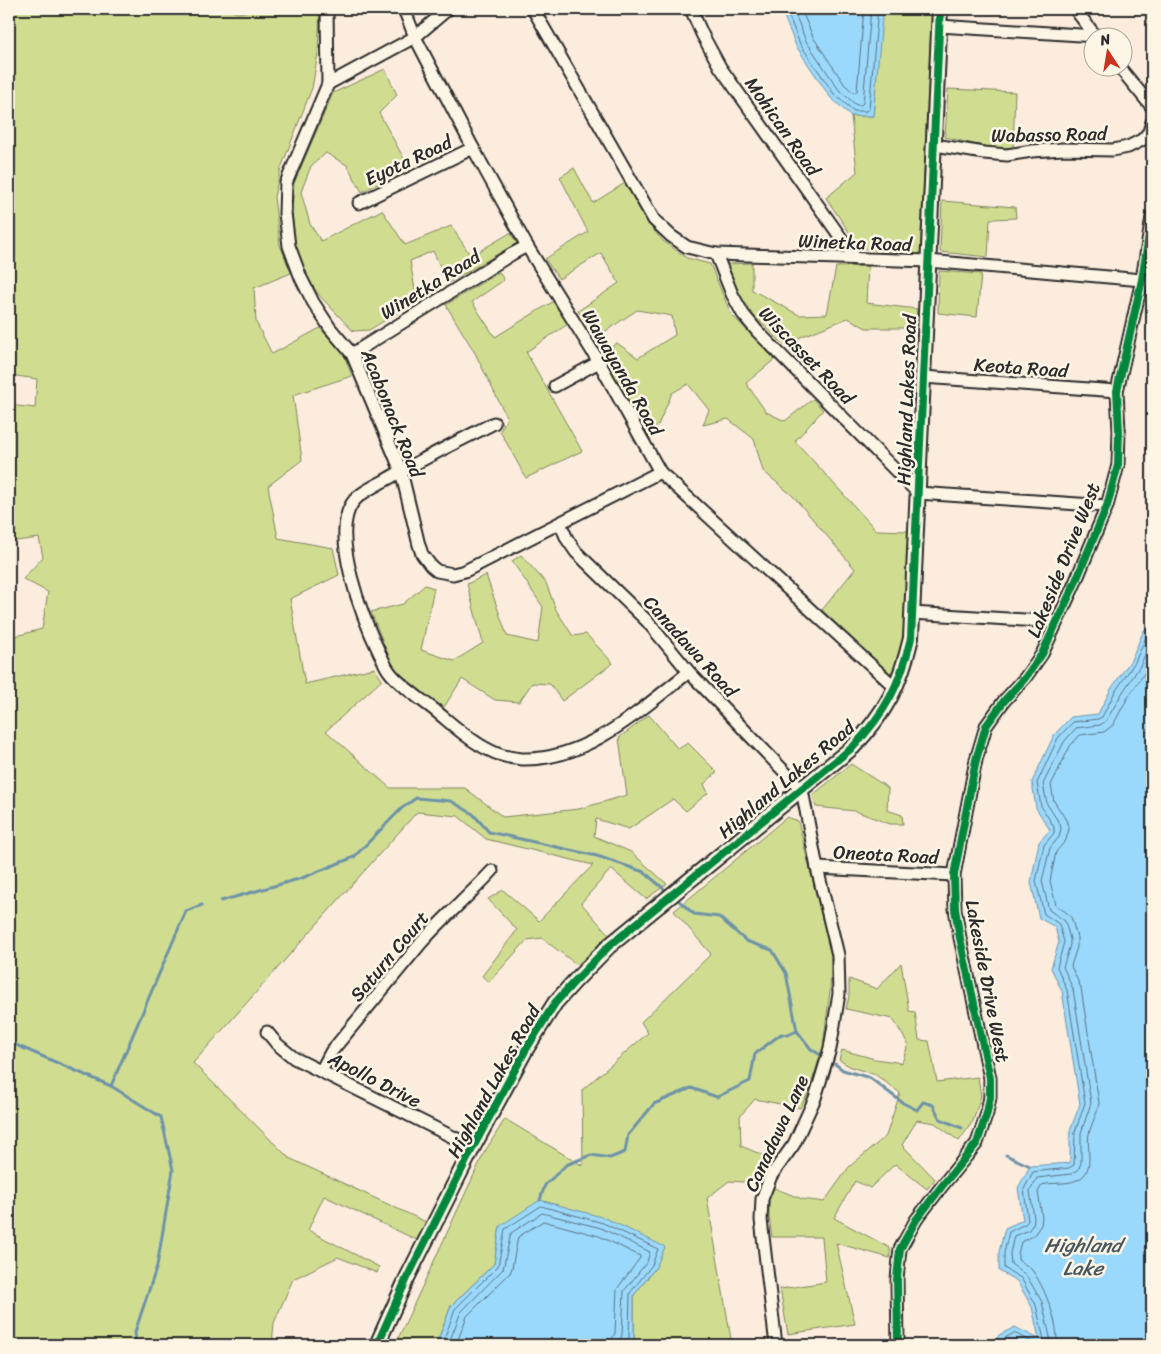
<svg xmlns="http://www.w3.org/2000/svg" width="1161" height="1354" font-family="Sriracha,sans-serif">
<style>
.green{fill:#d0dd91;stroke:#7e845e}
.water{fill:#9bd9fc;stroke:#6e93a8}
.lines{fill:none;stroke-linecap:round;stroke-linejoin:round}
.shore{stroke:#58717f;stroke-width:1}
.stream{stroke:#6e93a8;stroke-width:3}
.minor-casing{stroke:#2b2b2b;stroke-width:15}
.tertiary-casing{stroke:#2b2b2b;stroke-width:18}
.minor{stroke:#fcf5e5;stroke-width:11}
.tertiary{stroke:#fcf5e5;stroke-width:14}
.cycleway-casing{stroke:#fcf5e5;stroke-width:11}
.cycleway{stroke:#00873e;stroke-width:8}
.labels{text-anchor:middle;stroke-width:5;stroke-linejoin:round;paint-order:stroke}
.street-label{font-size:19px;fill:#2b2b2b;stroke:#fcf5e5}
.water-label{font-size:20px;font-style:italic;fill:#47565f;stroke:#fcf5e5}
</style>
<rect width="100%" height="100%" fill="#fbecdd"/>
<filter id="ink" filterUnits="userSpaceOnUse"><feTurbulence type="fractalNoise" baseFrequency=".02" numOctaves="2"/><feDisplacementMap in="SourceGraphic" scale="10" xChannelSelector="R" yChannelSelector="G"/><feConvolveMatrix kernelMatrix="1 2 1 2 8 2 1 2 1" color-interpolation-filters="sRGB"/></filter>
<g filter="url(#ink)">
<g class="green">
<polygon points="9,9 227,9 238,13 259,9 320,9 318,53 312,88 281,168 274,197 280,245 291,273 254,288 256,322 272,354 320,328 344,355 352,376 293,395 302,460 268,486 278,538 333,548 339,575 290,599 305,684 374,668 382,680 326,731 390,788 465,788 503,817 579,809 627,795 619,738 649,715 678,749 688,743 717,772 704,784 708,793 686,811 673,799 629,829 596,819 594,836 631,852 667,884 646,899 611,869 581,903 610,936 577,965 542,938 527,940 489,982 482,976 517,930 488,899 503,890 539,921 593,865 486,839 458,816 417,812 193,1063 289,1158 426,1222 417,1240 324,1196 308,1230 379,1267 377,1273 338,1257 293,1279 274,1323 272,1345 9,1345 9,636 12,637 42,629 48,592 23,579 43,557 39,538 9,542 9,405 35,408 37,379 9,375 12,322 9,306"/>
<polygon points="882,9 932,9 920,255 860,248 826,198 857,172 851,116 873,116"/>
<polygon points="385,69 397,95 379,113 409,168 362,192 347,165 326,153 311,166 301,192 310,224 321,241 382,210 405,245 451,226 471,256 510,233 517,243 448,283 433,251 410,261 417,301 369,330 353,331 319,295 307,277 295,245 292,212 294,183 333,93"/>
<polygon points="948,89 1015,92 1013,148 990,148 945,137"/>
<polygon points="574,168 593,203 625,183 646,221 663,241 687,258 710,264 731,314 775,359 746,383 766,412 785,421 813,399 823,410 795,441 876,530 908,531 905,612 903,638 894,671 888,673 822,610 855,569 793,496 763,471 754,439 728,419 703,425 709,410 688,384 672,393 658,425 648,437 602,354 617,343 638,358 675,335 672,316 637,310 597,337 578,311 619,283 601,253 559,279 545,259 588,232 560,177"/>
<polygon points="942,201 1015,207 1016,218 990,219 988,257 940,252"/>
<polygon points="752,263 752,290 799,315 827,314 836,267 868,266 866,303 917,309 916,328 866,328 848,318 783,344 750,312 737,289 727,264"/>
<polygon points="939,271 981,274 977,317 938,313"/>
<polygon points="499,272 504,280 472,302 495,337 554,301 568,324 526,352 582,451 526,478 500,431 507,418 475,353 446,305"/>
<polygon points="521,555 546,583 556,610 573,636 586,634 613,663 562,701 550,684 532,683 519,702 495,700 462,679 444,707 421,694 393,667 371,612 403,604 425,585 434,588 421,650 454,661 483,643 467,584 486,575 507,636 538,643 543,607 512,561"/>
<polygon points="851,764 888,788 887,810 902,815 903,824 890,824 855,811 816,807 813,795"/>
<polygon points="787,817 798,821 831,955 830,991 823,1046 809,1092 800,1108 755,1099 740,1116 741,1146 772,1159 757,1183 729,1181 707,1198 732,1345 629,1345 634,1339 634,1295 656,1267 500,1226 494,1264 451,1306 436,1345 399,1345 397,1341 484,1153 505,1119 583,1166 582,1090 648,1033 641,1022 711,954 674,911"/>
<polygon points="901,963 909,1011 915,1012 919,1040 929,1041 937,1082 978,1077 981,1096 973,1121 959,1141 935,1123 917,1120 902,1145 935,1179 927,1189 895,1164 870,1188 855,1181 834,1218 890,1248 890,1258 836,1243 855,1324 788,1334 780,1289 826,1282 822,1237 772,1237 769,1217 769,1199 774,1188 802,1199 824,1202 849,1167 886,1136 900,1093 876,1075 851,1067 839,1060 842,1050 875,1059 902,1063 908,1044 893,1019 846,1009 849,996 849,979 877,989"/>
</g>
<g class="water">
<polygon points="781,9 883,9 873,116 851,116 830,97 796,46"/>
<polygon points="1152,623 1152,1345 993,1345 999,1335 1015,1327 1039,1339 1032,1307 1017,1281 999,1271 999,1252 1005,1228 1023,1220 1018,1188 1030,1166 1070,1163 1070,1131 1080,1104 1062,991 1051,968 1059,942 1055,927 1039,918 1031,882 1039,842 1050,830 1036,808 1032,782 1054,735 1071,717 1098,714 1111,689 1131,660 1144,630"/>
<polygon points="540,1200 605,1218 665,1247 656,1267 634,1295 634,1339 629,1345 436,1345 451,1306 494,1264 500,1226"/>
</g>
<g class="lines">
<g class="shore">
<polyline points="786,9 800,44 834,94 854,111 866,111 869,109 878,9"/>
<polyline points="793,9 806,41 839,90 856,105 861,105 863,103 871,9"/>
<polyline points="801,9 813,37 845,85 854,93 857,91 864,9"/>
<polyline points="442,1345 455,1309 498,1266 505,1229 541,1206 603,1223 658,1249 652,1265 630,1293 629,1337 626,1345"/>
<polyline points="448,1345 461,1312 503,1269 511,1233 542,1213 601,1228 650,1252 647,1262 624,1291 622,1335 620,1340 619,1345"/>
<polyline points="456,1345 467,1316 510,1273 512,1268 518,1237 543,1221 599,1236 640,1256 640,1258 617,1289 615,1333 612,1339 612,1345"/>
<polyline points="999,1345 1003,1339 1014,1333 1036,1344 1041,1343 1044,1340 1036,1305 1021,1278 1004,1268 1004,1253 1009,1232 1025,1224 1028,1221 1024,1189 1033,1172 1069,1168 1074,1165 1075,1132 1085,1103 1067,990 1057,967 1064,942 1059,924 1044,914 1036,881 1044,845 1054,833 1054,827 1041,806 1037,783 1058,738 1073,722 1098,719 1102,717 1115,692 1135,662 1148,633 1152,630"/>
<polyline points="1048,1345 1050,1337 1042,1302 1026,1275 1011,1264 1010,1253 1014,1236 1029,1230 1033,1224 1034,1218 1030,1191 1037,1178 1071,1174 1078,1170 1081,1163 1081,1133 1091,1103 1073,989 1063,967 1070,945 1070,939 1065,921 1049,910 1042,881 1050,848 1059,837 1061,829 1060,824 1047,804 1043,784 1064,742 1076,728 1100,725 1106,721 1121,695 1140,666 1152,639"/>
<path d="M 1056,1345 C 1061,1327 1043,1283 1031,1269 C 1027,1265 1022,1263 1018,1260 L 1018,1254 L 1021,1242 L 1034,1235 L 1041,1225 L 1042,1217 L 1038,1192 L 1042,1185 C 1052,1182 1066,1185 1077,1180 C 1096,1172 1086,1149 1089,1134 C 1091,1123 1098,1114 1099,1103 L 1081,988 L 1071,966 L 1077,947 L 1077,937 L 1071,917 L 1067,913 L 1056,905 L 1050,881 L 1056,852 L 1066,840 L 1069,829 L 1066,820 L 1054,801 L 1051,785 L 1070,746 L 1080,735 L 1104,732 L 1113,725 L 1127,699 L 1147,669 L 1152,658"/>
</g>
<g class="stream">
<polyline points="221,901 302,878 354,857 402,808 416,798 451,801 473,814 489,832 597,856 644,872 664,889"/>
<polyline points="679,901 694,914 719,917 746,941 772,950 786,973 797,1031 811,1049 819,1054"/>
<polyline points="9,1042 111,1086 186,911 202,905"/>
<polyline points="835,1064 843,1070 870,1078 903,1103 917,1110 923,1102 933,1105 940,1119 962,1128"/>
<polyline points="111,1086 161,1117 173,1170 157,1266 135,1332 136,1345"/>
<polyline points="1006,1155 1030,1166"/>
<polyline points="540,1200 545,1185 566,1165 591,1155 610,1158 625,1152 628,1135 654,1104 691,1088 717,1097 750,1081 755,1054 781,1034 788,1035 797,1031"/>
</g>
<g class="minor-casing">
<g id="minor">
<polyline points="327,9 328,84 286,183 285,213 289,246 301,278 313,302 330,328 352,354 401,471 419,545 422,554 431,566 437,571 453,574 465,571 660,472"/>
<polyline points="404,9 415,37 473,148 527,246 599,362 660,472 896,688"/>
<polyline points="533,9 654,220 671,236 687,247 716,254 732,294 743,314 757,331 918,493 1107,506"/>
<polyline points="691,9 702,34 720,67 856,259"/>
<polyline points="1075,9 1097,38"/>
<polyline points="939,26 1096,36"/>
<polyline points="1120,68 1152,107"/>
<polyline points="328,84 415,37 448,9"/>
<polyline points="935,145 984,153 1007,155 1032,151 1063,149 1113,150 1128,147 1142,140 1149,132 1152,122"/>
<polyline points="359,203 473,148"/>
<polyline points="716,254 928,261 1142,280"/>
<polyline points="352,354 512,254 527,246"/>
<polyline points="923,377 1117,391"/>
<polyline points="555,386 599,362"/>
<path d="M 494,423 C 457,442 420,460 384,481 C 373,487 360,493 353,502 C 329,535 364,621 380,654 C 383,659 385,666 389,671 C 397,683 419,698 432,708 C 450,722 468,740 489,750 C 500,756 510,758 522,759 C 587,761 641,709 689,672"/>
<polyline points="560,523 567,539 576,552 647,621 689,672 802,790 817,868 838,955 839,994 830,1049 815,1098 794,1144 771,1176 762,1199 761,1220 776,1345"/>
<polyline points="912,613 1056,622"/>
<polyline points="817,868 954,875"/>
<polyline points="267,1032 277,1044 294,1058 473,1147"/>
<path d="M 321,1071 L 331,1052 L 421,943 C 443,918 469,896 492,871"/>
<polyline points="898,1345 897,1279 900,1249 916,1220 942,1186 977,1143 987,1113 990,1097 990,1078 960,938 955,909 954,875 976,760 986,726 1004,701 1025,678 1042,654 1075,583 1107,506 1118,465 1119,431 1117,391 1142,280 1152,217"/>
</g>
</g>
<g class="tertiary-casing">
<path id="tertiary" d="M 377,1345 L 407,1278 L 473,1147 L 526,1049 L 555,1003 L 573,983 L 609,946 L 853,747 C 886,712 900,685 911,638 L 940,9"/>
</g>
<use href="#minor" class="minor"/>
<use href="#tertiary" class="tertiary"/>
<g class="cycleway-casing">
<g id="cycleway">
<path d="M 377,1345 L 407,1278 L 473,1147 L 526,1049 L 555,1003 L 573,983 L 609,946 L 853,747 C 886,712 900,685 911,638 L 940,9"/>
<polyline points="898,1345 897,1279 900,1249 916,1220 942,1186 977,1143 987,1113 990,1097 990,1078 960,938 955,909 954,875 976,760 986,726 1004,701 1025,678 1042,654 1075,583 1107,506 1118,465 1119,431 1117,391 1142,280 1152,217"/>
</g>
</g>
<use href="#cycleway" class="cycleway"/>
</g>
</g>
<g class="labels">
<g class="street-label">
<text transform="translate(783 126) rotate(55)" y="7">Mohican Road</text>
<text transform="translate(1049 134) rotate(-1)" y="7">Wabasso Road</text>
<text transform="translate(408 160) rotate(-25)" y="7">Eyota Road</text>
<text transform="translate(855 242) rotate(2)" y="7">Winetka Road</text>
<text transform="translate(430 284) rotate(-32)" y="7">Winetka Road</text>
<text transform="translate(807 355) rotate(46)" y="7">Wiscasset Road</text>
<text transform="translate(1021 367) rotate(4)" y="7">Keota Road</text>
<text transform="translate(623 372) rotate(60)" y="7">Wawayanda Road</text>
<text transform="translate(906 400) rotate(-88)" y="7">Highland Lakes Road</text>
<text transform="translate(393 413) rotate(68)" y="7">Acabonack Road</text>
<text transform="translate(1063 560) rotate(-68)" y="7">Lakeside Drive West</text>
<text transform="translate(691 646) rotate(48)" y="7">Canadawa Road</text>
<text transform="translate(786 779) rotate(-40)" y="7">Highland Lakes Road</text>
<text transform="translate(886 854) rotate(3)" y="7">Oneota Road</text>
<text transform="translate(389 956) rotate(-50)" y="7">Saturn Court</text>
<text transform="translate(988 981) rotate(79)" y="7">Lakeside Drive West</text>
<text transform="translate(375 1079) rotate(27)" y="7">Apollo Drive</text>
<text transform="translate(493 1081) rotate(-61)" y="7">Highland Lakes Road</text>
<text transform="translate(776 1133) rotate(-65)" y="7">Canadawa Lane</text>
</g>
<g class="water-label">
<text x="1083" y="1252">Highland<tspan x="1083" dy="23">Lake</tspan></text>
</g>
</g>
<rect width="1161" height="1354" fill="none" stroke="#fcf5e5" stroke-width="30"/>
<rect x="15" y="15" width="1131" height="1324" fill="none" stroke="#2b2b2b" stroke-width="2" filter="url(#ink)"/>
<g transform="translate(1108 52) rotate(348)"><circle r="24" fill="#fcf5e5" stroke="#a8a49b"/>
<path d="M0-4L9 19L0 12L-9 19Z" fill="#c8321e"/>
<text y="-8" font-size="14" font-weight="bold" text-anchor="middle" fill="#2b2b2b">N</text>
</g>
</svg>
